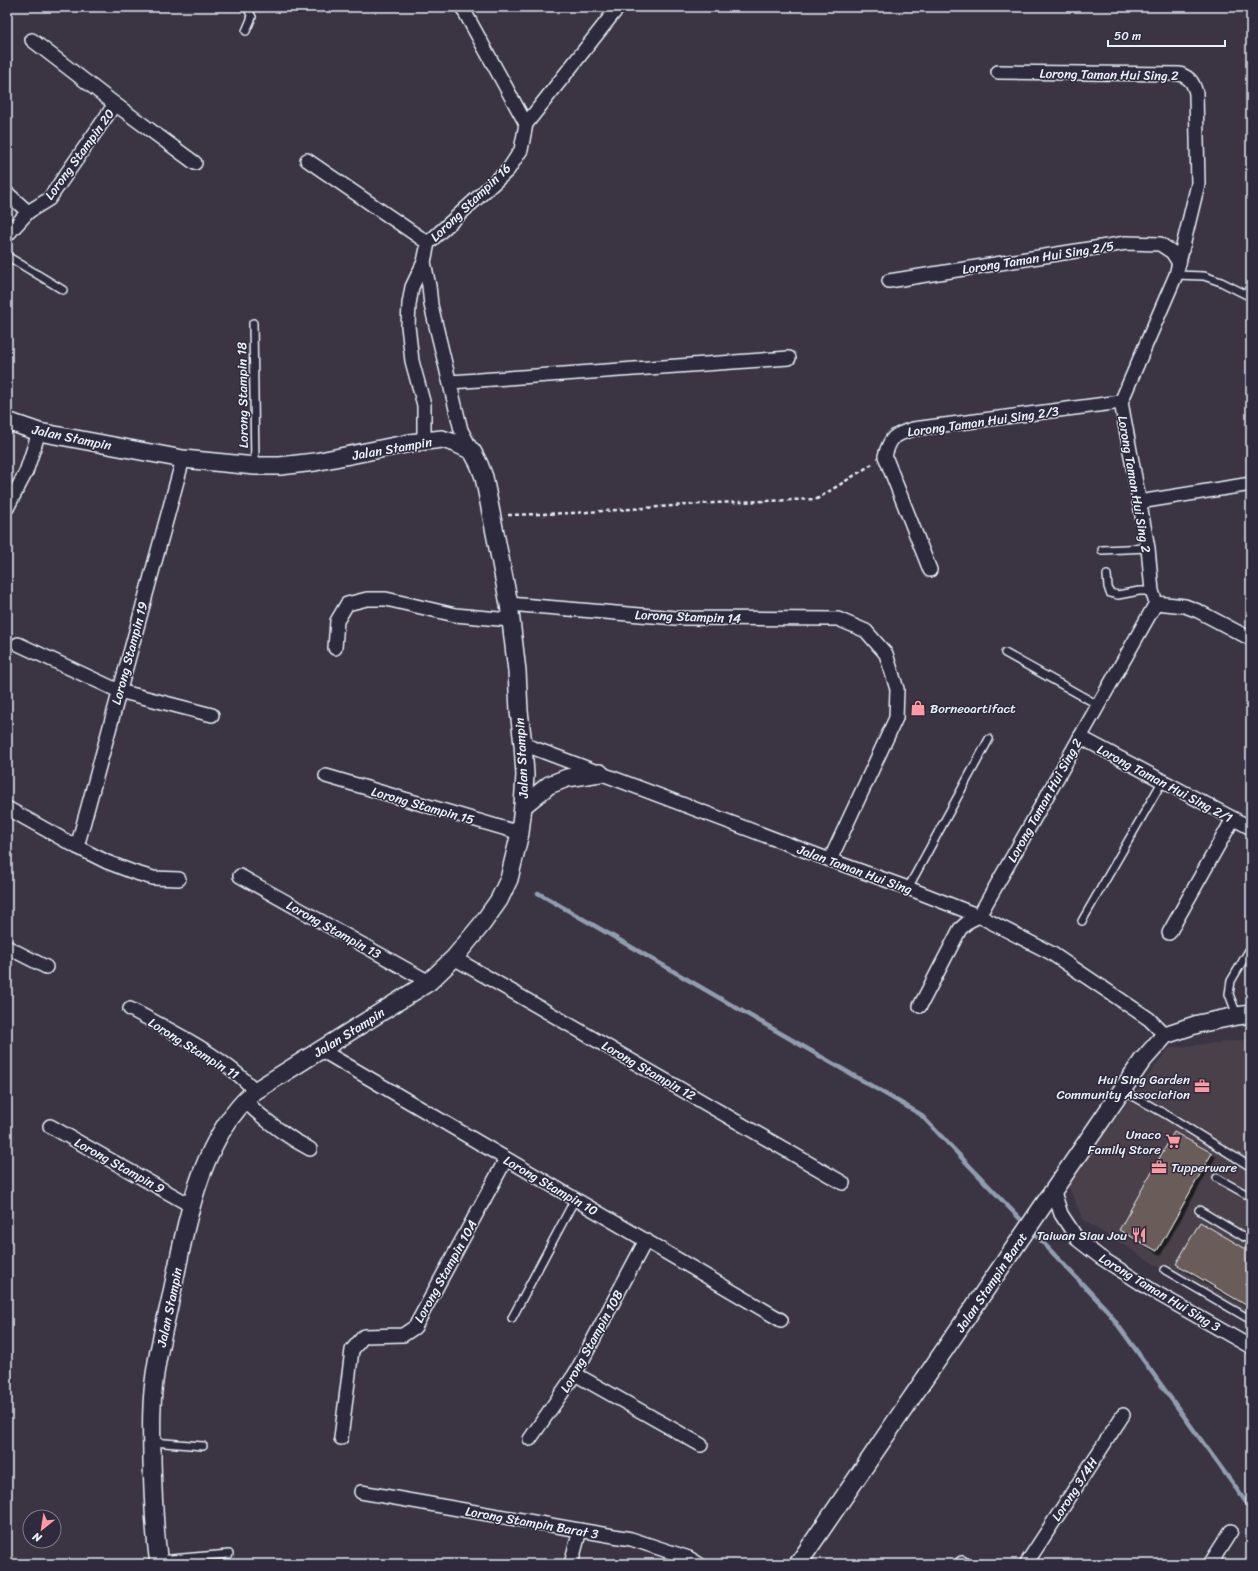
<svg xmlns="http://www.w3.org/2000/svg" width="1258" height="1571" font-family="Sriracha,sans-serif">
<style>
.built{fill:#49404a}
.lines{fill:none;stroke-linecap:round;stroke-linejoin:round}
.stream{stroke:#909eb0;stroke-width:4.5}
.building{fill:#6a5c59;stroke:#e8f1f8;filter:url(#shadow)}
.service-casing{stroke:#e8f1f8;stroke-width:10}
.minor-casing{stroke:#e8f1f8;stroke-width:16}
.tertiary-casing{stroke:#e8f1f8;stroke-width:20}
.path{stroke:#e8f1f8;stroke-width:2.5;stroke-dasharray:4 3;stroke-linecap:butt}
.service{stroke:#2f2a3d;stroke-width:7}
.minor{stroke:#2f2a3d;stroke-width:13}
.tertiary{stroke:#2f2a3d;stroke-width:17}
.labels{text-anchor:middle;stroke-width:3;stroke-linejoin:round;paint-order:stroke}
.street-label{font-size:13px;fill:#e8f1f8;stroke:#2f2a3d}
.poi-label{font-size:13px;fill:#e8f1f8;stroke:#2f2a3d;text-anchor:end}
</style>
<defs>
<filter id="shadow"><feDropShadow dx="3.5" dy="3.5" stdDeviation="0" flood-color="#0009"/></filter>
</defs>
<rect width="100%" height="100%" fill="#3b3443"/>
<filter id="ink" filterUnits="userSpaceOnUse"><feTurbulence type="fractalNoise" baseFrequency=".025" numOctaves="2"/><feDisplacementMap in="SourceGraphic" scale="8" xChannelSelector="R" yChannelSelector="G"/><feConvolveMatrix kernelMatrix="1 2 1 2 8 2 1 2 1" color-interpolation-filters="sRGB"/></filter>
<g filter="url(#ink)">
<polygon class="built" points="1251,1039 1251,1324 1083,1220 1067,1183 1169,1048"/>
<g class="lines">
<g class="stream">
<polyline points="538,893 920,1114 1025,1224"/>
<polyline points="1031,1230 1107,1310 1251,1509"/>
</g>
</g>
<g class="building">
<polygon points="1174,1132 1212,1153 1157,1251 1119,1230"/>
<polygon points="1200,1222 1251,1252 1251,1308 1176,1264"/>
</g>
<g class="lines">
<g class="service-casing">
<g id="service">
<polyline points="246,31 252,17 247,7"/>
<polyline points="7,256 63,290"/>
<polyline points="1176,275 1204,276 1221,282 1251,297"/>
<polyline points="253,323 255,466"/>
<polyline points="1102,550 1148,548"/>
<polyline points="1107,575 1108,587 1110,593 1118,595 1139,591 1152,591"/>
<polyline points="1005,653 1098,705"/>
<polyline points="908,888 989,739"/>
<polyline points="1082,921 1162,782"/>
<polyline points="1237,1015 1229,994 1231,981 1251,947"/>
<polyline points="1122,1090 1167,1115 1251,1167"/>
<polyline points="1217,1178 1251,1197"/>
<polyline points="1199,1210 1251,1241"/>
<polyline points="1165,1270 1251,1320"/>
<polyline points="512,1318 575,1199"/>
<polyline points="152,1442 203,1446"/>
<polyline points="159,1560 229,1554"/>
</g>
</g>
<g class="minor-casing">
<g id="minor">
<polyline points="462,7 526,124"/>
<polyline points="32,40 115,104 195,163"/>
<polyline points="307,160 428,243"/>
<polyline points="7,193 28,212"/>
<polyline points="7,235 28,212 49,199 115,104"/>
<polyline points="889,281 1126,243 1160,244 1172,252 1179,263"/>
<polyline points="450,382 789,358"/>
<polyline points="424,441 424,405 412,361 408,326 409,304 412,287 424,262"/>
<polyline points="472,451 461,430 431,305 429,286 424,262 428,243 508,170 521,150 526,124 612,15 619,7"/>
<polyline points="1139,502 1251,484"/>
<polyline points="7,508 26,472 39,432"/>
<path d="M 930,570 L 885,456 C 890,437 894,435 913,429 L 1121,402"/>
<polyline points="1156,603 1185,606 1198,611 1251,639"/>
<polyline points="509,604 676,618 838,619 866,631 886,654 897,689 896,718 830,860"/>
<polyline points="18,644 119,691 212,715"/>
<polyline points="335,648 337,621 347,604 367,599 386,599 455,615 510,620"/>
<polyline points="1080,737 1251,828"/>
<polyline points="523,744 830,860 908,888 979,916 1051,953 1149,1019 1165,1035"/>
<polyline points="326,776 520,833"/>
<polyline points="7,808 77,847 107,862 133,872 153,878 179,879"/>
<polyline points="77,847 183,459"/>
<polyline points="240,876 429,982"/>
<polyline points="1169,933 1233,819"/>
<polyline points="7,947 46,967"/>
<polyline points="454,958 843,1183"/>
<path d="M 920,1006 L 960,929 L 969,921 L 979,916 L 1156,603 L 1152,591 L 1148,548 L 1121,402 L 1176,275 L 1198,184 L 1196,93 C 1193,82 1190,78 1180,74 L 998,72"/>
<path d="M 130,1009 C 170,1030 225,1057 255,1091"/>
<polyline points="321,1050 781,1320"/>
<path d="M 244,1100 C 264,1120 285,1136 310,1149"/>
<polyline points="50,1126 190,1205"/>
<polyline points="1053,1189 1061,1214 1078,1240 1100,1257 1153,1291 1251,1347"/>
<polyline points="575,1374 701,1445"/>
<polyline points="341,1438 352,1350 364,1336 403,1335 415,1327 506,1159"/>
<polyline points="530,1439 575,1374 646,1240"/>
<polyline points="361,1492 631,1539 689,1558 699,1564"/>
<polyline points="962,1563 963,1564"/>
<polyline points="571,1564 580,1530"/>
<polyline points="1026,1564 1123,1415"/>
<polyline points="1210,1564 1231,1531"/>
</g>
</g>
<g class="tertiary-casing">
<g id="tertiary">
<path d="M 7,421 L 39,432 L 183,459 L 255,466 L 280,466 L 315,462 L 410,443 L 442,439 L 455,443 L 472,451 L 479,464 L 484,477 L 509,604 L 517,671 L 519,711 L 523,744 L 525,775 L 523,806 L 520,833 L 509,879 L 499,900 L 482,924 L 454,958 L 429,982 L 255,1091 C 198,1140 186,1227 171,1297 C 163,1333 153,1370 152,1407 C 151,1425 152,1443 152,1461 C 153,1496 154,1530 159,1564"/>
<polyline points="523,806 549,785 567,778 600,773"/>
<polyline points="798,1564 1142,1061 1165,1035 1198,1024 1237,1016 1251,1014"/>
</g>
</g>
<polyline class="path" points="508,515 573,513 714,503 817,499 874,463"/>
<use href="#service" class="service"/>
<use href="#minor" class="minor"/>
<use href="#tertiary" class="tertiary"/>
</g>
</g>
<defs>
<g id="shop-bare" transform="scale(1.2)"><path d="M-5-2.5h2.3a2.7 3.5 0 0 1 5.4 0H5L5.5 6h-11ZM-1.5-2.5h3a1.5 2.3 0 0 0-3 0Z" fill="#ff9aa2" stroke="#2f2a3d" stroke-width="2.5" paint-order="stroke"/></g>
<g id="office-bare" transform="scale(1.2)"><path d="M-6-3h4V-5.5h4V-3h4V5H-6ZM-1-4.5V-3h2v-1.5ZM-6 0V1H6V0Z" fill="#ff9aa2" stroke="#2f2a3d" stroke-width="2.5" paint-order="stroke"/></g>
<g id="supermarket-bare" transform="scale(1.2)"><path d="M-6-5.5h2.5l.6 2H6L4.5 2H-2.5L-4.4-4H-6ZM-1.5 3.2a1.3 1.3 0 1 0 .1 0ZM3 3.2a1.3 1.3 0 1 0 .1 0Z" fill="#ff9aa2" stroke="#2f2a3d" stroke-width="2.5" paint-order="stroke"/></g>
<g id="restaurant-bare" transform="scale(1.2)"><path d="M-5-6h1v4h1v-4h1v4h1v-4h1v5L-1.5 .5V6h-2V.5L-5-1ZM5-6V6H3V1.5H1.5Q1.5-4 5-6Z" fill="#ff9aa2" stroke="#2f2a3d" stroke-width="2.5" paint-order="stroke"/></g>
</defs>
<g fill-rule="evenodd">
<use href="#shop-bare" x="918" y="708"/>
<use href="#office-bare" x="1202" y="1086"/>
<use href="#supermarket-bare" x="1173" y="1141"/>
<use href="#office-bare" x="1159" y="1167"/>
<use href="#restaurant-bare" x="1139" y="1235"/>
</g>
<g class="labels">
<g class="street-label">
<text transform="translate(1109 74) rotate(1)" y="5">Lorong Taman Hui Sing 2</text>
<text transform="translate(79 154) rotate(-54)" y="5">Lorong Stampin 20</text>
<text transform="translate(470 202) rotate(-44)" y="5">Lorong Stampin 16</text>
<text transform="translate(1038 257) rotate(-9)" y="5">Lorong Taman Hui Sing 2/5</text>
<text transform="translate(242 395) rotate(-91)" y="5">Lorong Stampin 18</text>
<text transform="translate(983 421) rotate(-8)" y="5">Lorong Taman Hui Sing 2/3</text>
<text transform="translate(72 437) rotate(12)" y="5">Jalan Stampin</text>
<text transform="translate(392 448) rotate(-10)" y="5">Jalan Stampin</text>
<text transform="translate(1135 484) rotate(80)" y="5">Lorong Taman Hui Sing 2</text>
<text transform="translate(688 616) rotate(2)" y="5">Lorong Stampin 14</text>
<text transform="translate(129 653) rotate(-75)" y="5">Lorong Stampin 19</text>
<text transform="translate(521 758) rotate(-93)" y="5">Jalan Stampin</text>
<text transform="translate(1165 783) rotate(28)" y="5">Lorong Taman Hui Sing 2/1</text>
<text transform="translate(1044 800) rotate(-61)" y="5">Lorong Taman Hui Sing 2</text>
<text transform="translate(423 805) rotate(16)" y="5">Lorong Stampin 15</text>
<text transform="translate(855 869) rotate(20)" y="5">Jalan Taman Hui Sing</text>
<text transform="translate(334 929) rotate(29)" y="5">Lorong Stampin 13</text>
<text transform="translate(349 1032) rotate(-32)" y="5">Jalan Stampin</text>
<text transform="translate(194 1048) rotate(32)" y="5">Lorong Stampin 11</text>
<text transform="translate(649 1070) rotate(30)" y="5">Lorong Stampin 12</text>
<text transform="translate(120 1165) rotate(29)" y="5">Lorong Stampin 9</text>
<text transform="translate(551 1185) rotate(30)" y="5">Lorong Stampin 10</text>
<text transform="translate(445 1271) rotate(-61)" y="5">Lorong Stampin 10A</text>
<text transform="translate(991 1282) rotate(-56)" y="5">Jalan Stampin Barat</text>
<text transform="translate(1160 1292) rotate(31)" y="5">Lorong Taman Hui Sing 3</text>
<text transform="translate(169 1307) rotate(-78)" y="5">Jalan Stampin</text>
<text transform="translate(591 1341) rotate(-61)" y="5">Lorong Stampin 10B</text>
<text transform="translate(1074 1489) rotate(-57)" y="5">Lorong 3/4H</text>
<text transform="translate(532 1522) rotate(10)" y="5">Lorong Stampin Barat 3</text>
</g>
<g class="poi-label">
<text x="930" y="713" text-anchor="start">Borneoartifact</text>
<text x="1190" y="1084">Hui Sing Garden<tspan x="1190" dy="15">Community Association</tspan></text>
<text x="1161" y="1139">Unaco<tspan x="1161" dy="15">Family Store</tspan></text>
<text x="1171" y="1172" text-anchor="start">Tupperware</text>
<text x="1127" y="1240">Taiwan Siau Jou</text>
</g>
</g>
<rect width="1258" height="1571" fill="none" stroke="#2f2a3d" stroke-width="24"/>
<rect x="12" y="12" width="1234" height="1547" fill="none" stroke="#e8f1f8" stroke-width="1.5" filter="url(#ink)"/>
<g transform="translate(42 1529) rotate(210)"><circle r="19" fill="#2f2a3d" stroke="#797a88"/>
<path d="M0-3L7 15L0 10L-7 15Z" fill="#ff9aa2"/>
<text y="-6" font-size="11" font-weight="bold" text-anchor="middle" fill="#e8f1f8">N</text>
</g>
<path d="M1108 40v6h117v-6" fill="none" stroke="#e8f1f8" stroke-width="2"/>
<text x="1114" y="40" font-size="12" fill="#e8f1f8" stroke="#2f2a3d" stroke-width="3" paint-order="stroke">50 m</text>
</svg>
